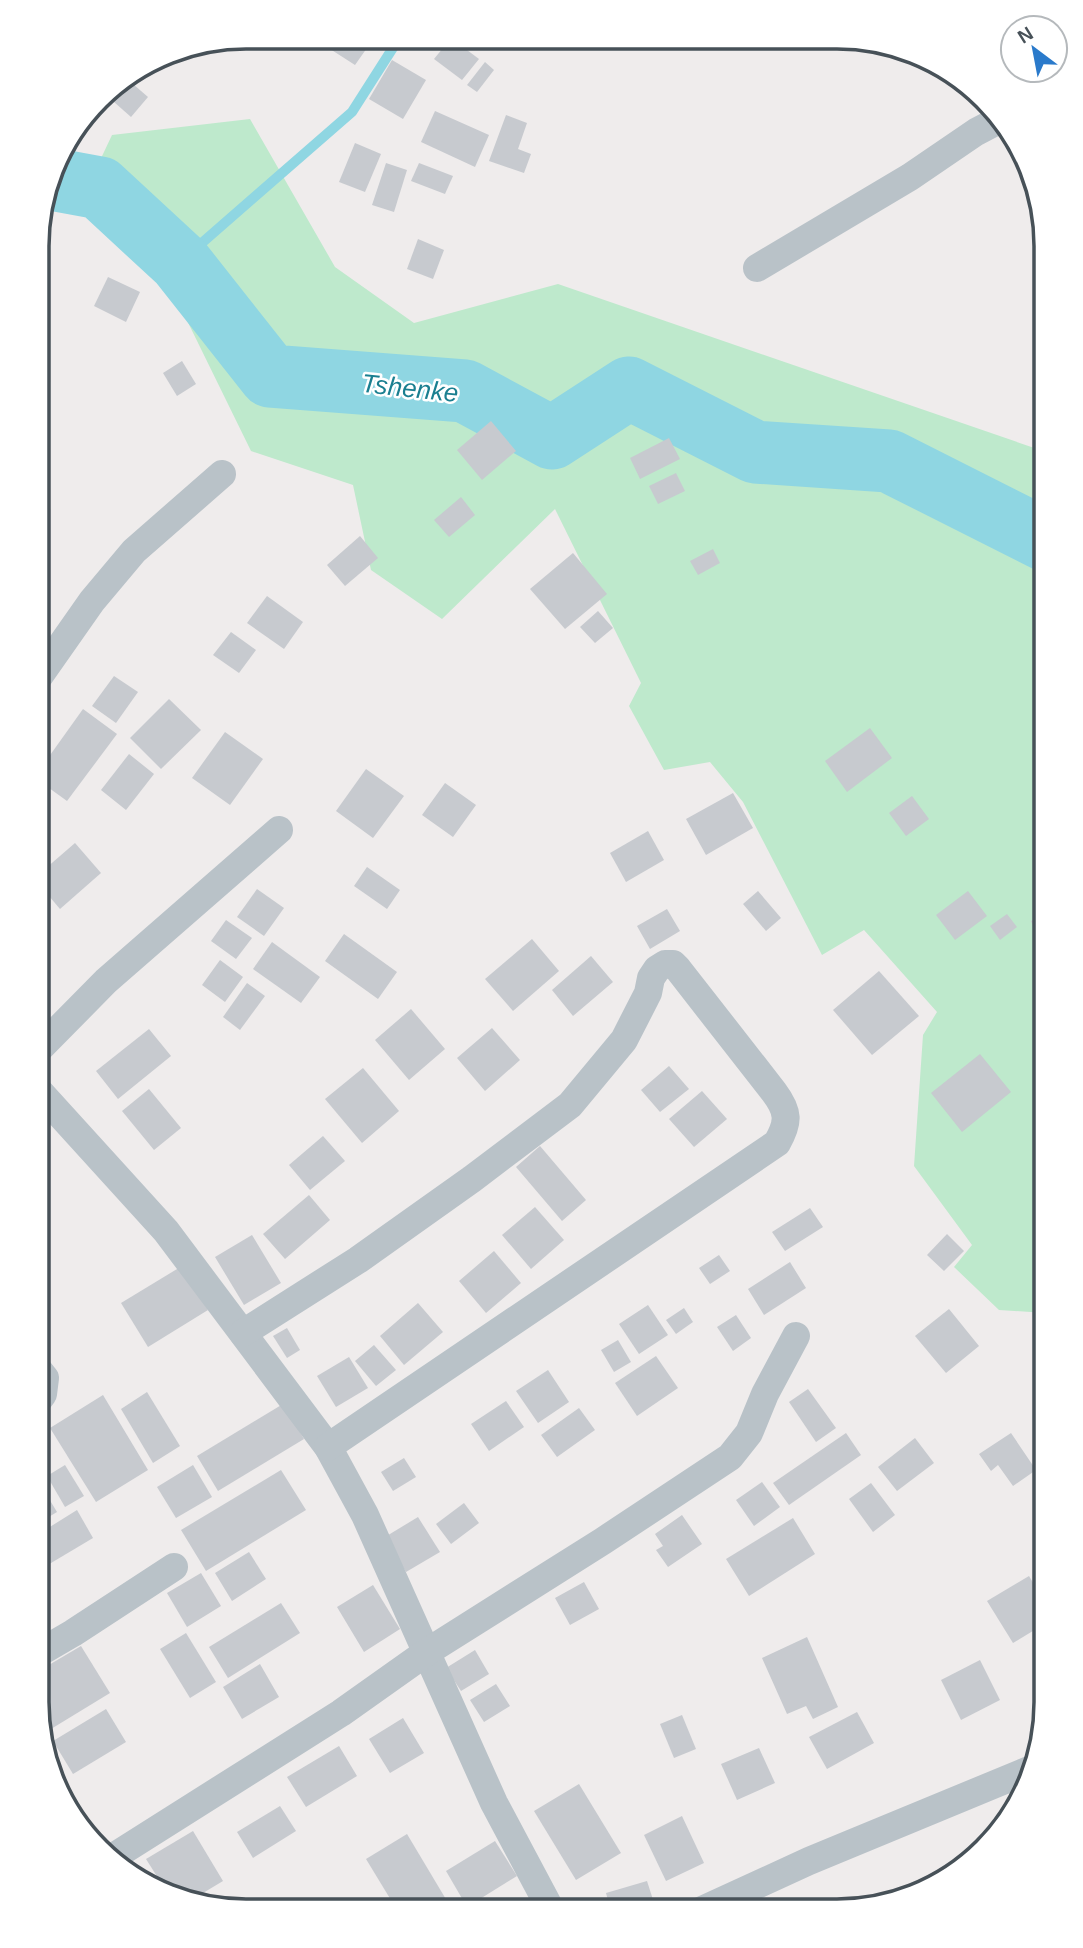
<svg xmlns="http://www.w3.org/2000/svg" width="1083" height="1948" font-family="Helvetica,sans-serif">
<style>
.green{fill:#bee9cc}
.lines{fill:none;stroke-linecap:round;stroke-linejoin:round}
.stream{stroke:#8fd6e2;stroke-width:10}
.river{stroke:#8fd6e2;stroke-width:63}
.building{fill:#c7cacf}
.minor{stroke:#b9c2c8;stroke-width:28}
.labels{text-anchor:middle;stroke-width:5;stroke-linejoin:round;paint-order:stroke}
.water-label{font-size:26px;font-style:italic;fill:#1a7f90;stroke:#fff}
.rim{fill:none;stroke:#475158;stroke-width:3.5}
</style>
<rect width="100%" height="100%" fill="#efecec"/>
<polygon class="green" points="250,119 335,267 414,323 558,284 1046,452 1046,1313 999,1310 954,1267 972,1245 914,1166 923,1035 937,1012 864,930 822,955 743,802 710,762 664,770 629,706 641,683 555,509 442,619 371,570 353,485 251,451 176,298 78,207 112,135"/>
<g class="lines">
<polyline class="stream" points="180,262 352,112 396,43 404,38"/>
<polyline class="river" points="51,179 100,188 180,262 270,376 465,391 552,438 629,388 755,452 889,461 1046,540"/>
</g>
<g class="building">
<polygon points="334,37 371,38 374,38 355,65 327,47"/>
<polygon points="451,38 479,59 462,80 434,59"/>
<polygon points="392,60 426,80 403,119 369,99"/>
<polygon points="485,62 494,70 477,92 467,85"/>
<polygon points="126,78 148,97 131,117 105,94 110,88"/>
<polygon points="435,111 489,135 475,167 421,142"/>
<polygon points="506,115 527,123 518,149 531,154 524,173 489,161"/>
<polygon points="355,143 381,154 365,192 339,182"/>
<polygon points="386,163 407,170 394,212 372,205"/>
<polygon points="419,163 453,176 445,194 411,181"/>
<polygon points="418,239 444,250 433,279 407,269"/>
<polygon points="108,277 140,292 126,322 94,306"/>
<polygon points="182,361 196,384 177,396 163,373"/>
<polygon points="491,421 516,451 482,480 457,450"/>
<polygon points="669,438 680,459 640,479 630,458"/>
<polygon points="676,473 685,491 658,504 649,486"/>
<polygon points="461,497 475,515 449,537 434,520"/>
<polygon points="360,536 378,558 345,586 327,565"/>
<polygon points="713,549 720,563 698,575 690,561"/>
<polygon points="573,553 607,594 565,629 530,589"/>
<polygon points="267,596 303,622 284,649 247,623"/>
<polygon points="598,611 613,628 595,643 580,627"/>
<polygon points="231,632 256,650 239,673 213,655"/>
<polygon points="114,676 138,692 116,723 92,706"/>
<polygon points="169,699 201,730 161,769 130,738"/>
<polygon points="83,709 117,734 67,801 38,780 38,772"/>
<polygon points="870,728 892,758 847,792 825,761"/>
<polygon points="225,732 263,759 230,805 192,778"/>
<polygon points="129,754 154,774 126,810 101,790"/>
<polygon points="366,769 404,796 373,838 336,811"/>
<polygon points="445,783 476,805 453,837 422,815"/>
<polygon points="733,793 753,828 706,855 686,819"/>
<polygon points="912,796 929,819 906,836 889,813"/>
<polygon points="648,831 664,860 626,882 610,853"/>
<polygon points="75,843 101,873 60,909 38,883 38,875"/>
<polygon points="367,867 400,890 387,909 354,886"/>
<polygon points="257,889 284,908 264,936 237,917"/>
<polygon points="758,891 781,918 766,931 743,904"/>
<polygon points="968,891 987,916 955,940 936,915"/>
<polygon points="667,909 680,931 650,949 637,926"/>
<polygon points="1007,914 1017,927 1000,940 990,926"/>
<polygon points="1046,914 1046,939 1040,941 1031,921"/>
<polygon points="226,920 252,938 236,959 211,941"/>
<polygon points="344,934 397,972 378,999 325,961"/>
<polygon points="532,939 559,971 513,1011 485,979"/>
<polygon points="272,942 320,977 301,1003 253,969"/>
<polygon points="591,956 613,982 573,1016 552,990"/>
<polygon points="220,960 243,977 225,1002 202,985"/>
<polygon points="879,971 919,1016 872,1055 833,1010"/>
<polygon points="247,983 265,996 240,1030 223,1017"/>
<polygon points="411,1009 445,1049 409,1080 375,1040"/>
<polygon points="492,1028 520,1060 485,1091 457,1058"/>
<polygon points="149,1029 171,1056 118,1099 96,1071"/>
<polygon points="980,1054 1011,1092 962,1132 931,1093"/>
<polygon points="669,1066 689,1089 660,1112 641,1090"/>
<polygon points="363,1068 399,1111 362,1143 325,1099"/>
<polygon points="149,1089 181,1128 154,1150 122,1111"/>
<polygon points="702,1091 727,1119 694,1147 669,1119"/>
<polygon points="323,1136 345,1161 310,1190 289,1165"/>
<polygon points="540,1146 586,1200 562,1221 516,1167"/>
<polygon points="309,1195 330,1220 285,1259 263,1234"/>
<polygon points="535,1207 564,1240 531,1269 502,1235"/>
<polygon points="810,1208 823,1227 785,1251 772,1232"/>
<polygon points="947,1234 964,1251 944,1271 927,1255"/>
<polygon points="252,1235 281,1283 244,1305 215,1257"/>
<polygon points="494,1251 521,1283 486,1313 459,1281"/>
<polygon points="719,1255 730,1271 710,1284 699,1268"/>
<polygon points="790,1262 806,1288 764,1315 748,1289"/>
<polygon points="182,1266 208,1310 148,1347 121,1303"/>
<polygon points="418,1303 443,1332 404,1365 380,1336"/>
<polygon points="648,1305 668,1335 639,1354 619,1324"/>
<polygon points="684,1308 693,1322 676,1334 666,1320"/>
<polygon points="949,1309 979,1346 946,1373 915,1336"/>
<polygon points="736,1315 751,1338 733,1351 717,1327"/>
<polygon points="287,1328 300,1350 287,1358 273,1336"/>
<polygon points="618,1340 631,1362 614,1372 601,1350"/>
<polygon points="374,1345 396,1370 376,1386 355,1361"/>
<polygon points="656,1356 678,1388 637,1416 615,1383"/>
<polygon points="349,1357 368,1388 336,1407 317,1376"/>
<polygon points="548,1370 569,1402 538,1423 516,1391"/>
<polygon points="808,1389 836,1428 816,1442 789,1402"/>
<polygon points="147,1392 180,1446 153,1463 121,1409"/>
<polygon points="103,1395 148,1470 96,1502 50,1428"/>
<polygon points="506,1401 524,1427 489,1451 471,1424"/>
<polygon points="283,1404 304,1439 218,1491 197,1456"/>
<polygon points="579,1408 595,1430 557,1457 541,1435"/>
<polygon points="846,1433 861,1455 789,1505 773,1483"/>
<polygon points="1011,1433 1036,1470 1013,1486 998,1465 991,1471 979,1454"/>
<polygon points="915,1438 934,1463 897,1491 878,1467"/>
<polygon points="404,1458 416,1477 393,1491 381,1472"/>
<polygon points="65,1465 84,1496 65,1507 47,1476"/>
<polygon points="193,1465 212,1497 176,1518 157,1487"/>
<polygon points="281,1470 306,1510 206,1571 181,1530"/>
<polygon points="37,1479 57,1512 37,1524"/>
<polygon points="762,1482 780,1507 754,1526 736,1500"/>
<polygon points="871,1483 895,1515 873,1532 849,1499"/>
<polygon points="464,1503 479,1523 451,1544 436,1524"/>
<polygon points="77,1510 93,1538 46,1566 37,1550 37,1535"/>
<polygon points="682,1515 702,1544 668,1567 656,1550 663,1546 655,1534"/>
<polygon points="418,1517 440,1552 406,1572 385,1537"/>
<polygon points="793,1518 815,1554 749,1596 726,1559"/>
<polygon points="249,1552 266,1579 232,1601 215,1573"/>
<polygon points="201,1573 221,1606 187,1627 167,1593"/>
<polygon points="1029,1576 1046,1604 1046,1623 1013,1643 987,1601"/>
<polygon points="584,1582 599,1609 570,1625 555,1598"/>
<polygon points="373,1585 400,1629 364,1652 337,1607"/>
<polygon points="281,1603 300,1633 228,1678 209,1647"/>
<polygon points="186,1633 216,1682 190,1698 160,1649"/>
<polygon points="807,1637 838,1707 813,1719 806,1706 787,1714 762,1658"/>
<polygon points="81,1646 110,1693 51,1729 38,1707 37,1672"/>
<polygon points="475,1650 489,1674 461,1691 446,1668"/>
<polygon points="980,1660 1000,1700 961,1720 941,1680"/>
<polygon points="260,1664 279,1697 242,1719 223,1687"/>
<polygon points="496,1684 510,1706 484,1722 470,1700"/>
<polygon points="106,1709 126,1742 73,1774 53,1741"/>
<polygon points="857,1712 874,1743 827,1769 809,1737"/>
<polygon points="682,1715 696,1749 674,1758 660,1724"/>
<polygon points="403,1718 424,1753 390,1773 369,1739"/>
<polygon points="339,1746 357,1776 306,1807 287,1777"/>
<polygon points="759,1748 775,1783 737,1800 721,1764"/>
<polygon points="579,1784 621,1853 576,1880 534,1811"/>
<polygon points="280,1806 296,1831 253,1858 237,1832"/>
<polygon points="682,1816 704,1863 666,1881 644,1835"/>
<polygon points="193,1831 223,1881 193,1899 163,1886 146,1859"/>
<polygon points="407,1834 447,1901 431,1910 397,1910 366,1859"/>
<polygon points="495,1841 517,1876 467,1907 446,1871"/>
<polygon points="647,1881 655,1906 640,1911 611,1911 606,1893"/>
</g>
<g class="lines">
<g class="minor">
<polyline points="757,268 910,177 976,132 997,121"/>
<polyline points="38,678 92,601 134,551 222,474"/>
<polyline points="38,1050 106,981 279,830"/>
<polyline points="37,1089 166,1231 328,1447 365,1515 494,1803 551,1910"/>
<path d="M 243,1333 L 358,1260 L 472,1179 L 570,1105 L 624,1040 L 648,993 L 651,978 L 657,969 L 665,964 L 673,964 L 678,969 L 774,1092 C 789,1112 789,1122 777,1143 L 328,1447"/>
<polyline points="37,1402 43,1394 45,1378 37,1368"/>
<polyline points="37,1654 73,1633 174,1567"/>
<polyline points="110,1859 341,1713 427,1652 603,1541 730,1457 749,1433 765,1394 796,1336"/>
<polyline points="700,1911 809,1861 1034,1768"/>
</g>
</g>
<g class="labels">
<g class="water-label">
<text transform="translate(410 388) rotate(6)" y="9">Tshenke</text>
</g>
</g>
<path d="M0 0H1083V1948H0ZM246 49H837A197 197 0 0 1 1034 246V1702A197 197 0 0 1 837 1899H246A197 197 0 0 1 49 1702V246A197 197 0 0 1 246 49Z" fill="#fff" fill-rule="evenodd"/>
<path class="rim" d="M246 49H837A197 197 0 0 1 1034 246V1702A197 197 0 0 1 837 1899H246A197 197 0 0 1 49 1702V246A197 197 0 0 1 246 49Z"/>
<g transform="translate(1034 49) rotate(328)"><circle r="33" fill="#ffffff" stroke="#b5b9bc" stroke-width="2"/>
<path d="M0-5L12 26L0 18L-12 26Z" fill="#2a7acb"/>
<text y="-10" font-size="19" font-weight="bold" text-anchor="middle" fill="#475158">N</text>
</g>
</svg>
